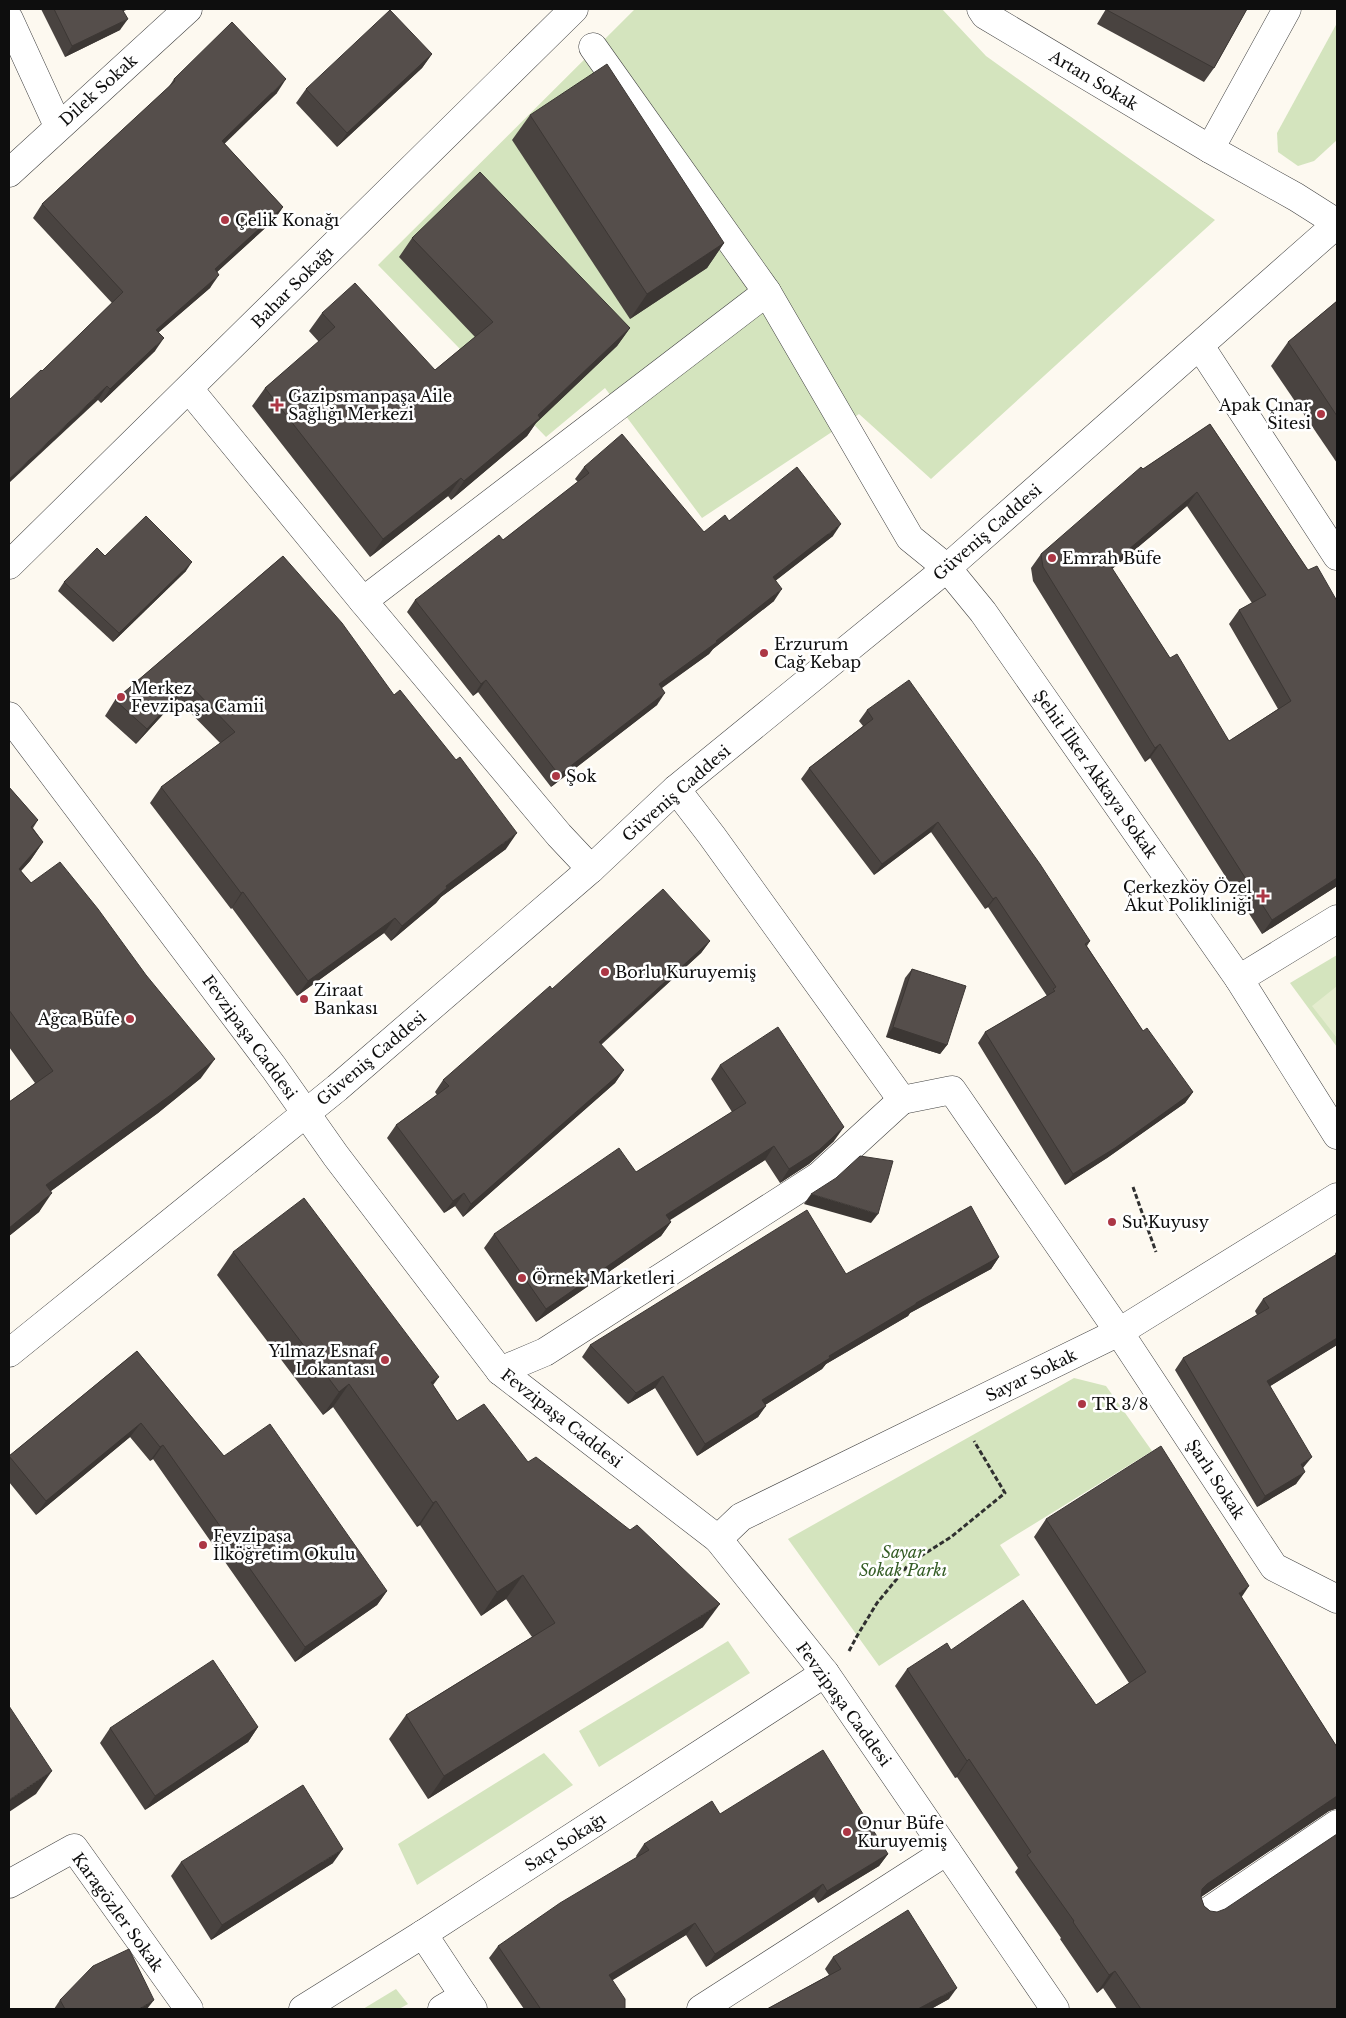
<svg xmlns="http://www.w3.org/2000/svg" width="1346" height="2018" font-family="'Libre Baskerville',serif">
<style>
.green{fill:#d4e4be}
.pitch{fill:#e4ecce}
.lines{fill:none;stroke-linecap:round;stroke-linejoin:round}
.minor-casing{stroke:#414141;stroke-width:29}
.tertiary-casing{stroke:#414141;stroke-width:29}
.path{stroke:#303030;stroke-width:3;stroke-dasharray:5 2.5;stroke-linecap:butt}
.minor{stroke:#fff;stroke-width:28}
.tertiary{stroke:#fff;stroke-width:28}
.wall{fill:#494340;fill-rule:evenodd}
.shaded-wall{fill:#3c3734}
.building{fill:#554e4b;stroke:#3c3734;fill-rule:evenodd}
.poi-dot{fill:#ac3745;stroke:#fff;stroke-width:2}
.labels{text-anchor:middle;stroke-width:5;stroke-linejoin:round;paint-order:stroke}
.street-label{font-size:16px;fill:#0e0e0e;stroke:#fff}
.poi-label{font-size:16px;fill:#0e0e0e;stroke:#fff;text-anchor:start}
.park-label{font-size:16px;font-style:italic;fill:#355d26;stroke:#fff}
</style>
<rect width="100%" height="100%" fill="#fdf9f0"/>
<g class="green">
<polygon points="635,9 942,9 986,56 1215,220 931,479 859,414 702,518 605,388 546,437 378,265"/>
<polygon points="1337,23 1337,140 1314,161 1298,166 1278,152 1277,133"/>
<polygon points="1337,955 1337,1047 1290,983"/>
<polygon points="1074,1378 1106,1386 1152,1451 1000,1545 1020,1575 879,1666 788,1539"/>
<polygon points="728,1641 750,1673 599,1767 579,1731"/>
<polygon points="544,1753 573,1785 417,1885 398,1844"/>
<polygon points="396,1989 408,2004 399,2009 363,2009"/>
</g>
<polygon class="pitch" points="1337,986 1337,1038 1312,1006"/>
<g class="lines">
<g class="minor-casing">
<g id="minor">
<polyline points="981,9 985,15 1210,149 1296,197 1337,223"/>
<polyline points="9,19 58,126"/>
<polyline points="593,47 767,292 910,538 947,568 983,612 1239,979 1337,1135"/>
<polyline points="1210,149 1287,9"/>
<polyline points="9,173 188,9"/>
<polyline points="1200,346 1337,556"/>
<polyline points="189,389 363,601 559,835 591,869"/>
<polyline points="9,565 574,9"/>
<polyline points="363,601 767,292"/>
<polyline points="676,789 712,836 902,1100 952,1090 1119,1332 1274,1567 1337,1599"/>
<polyline points="1239,979 1337,919"/>
<polyline points="500,1371 545,1352 819,1176 902,1100"/>
<polyline points="718,1539 741,1517 1119,1332 1337,1197"/>
<polyline points="9,1884 74,1848 189,2009"/>
<polyline points="1204,1914 1337,1824"/>
<polyline points="423,1934 464,1996"/>
<polyline points="303,2009 423,1934 825,1673"/>
<polyline points="442,2009 464,1996 473,2009"/>
<polyline points="701,2009 947,1851"/>
</g>
</g>
<g class="tertiary-casing">
<g id="tertiary">
<polyline points="9,716 274,1068 336,1156 500,1371 718,1539 825,1673 1055,2009"/>
<polyline points="9,1353 337,1088 591,869 676,789 947,568 1337,224"/>
</g>
</g>
<g class="path">
<polyline points="1133,1187 1156,1252"/>
<polyline points="849,1651 857,1636 877,1603 910,1563 951,1537 1005,1493 974,1441"/>
</g>
<use href="#minor" class="minor"/>
<use href="#tertiary" class="tertiary"/>
</g>
<g class="wall">
<polygon points="41,9 128,9 124,11 120,30 65,57"/>
<polygon points="1106,9 1247,9 1214,68 1204,82 1097,24"/>
<polygon points="432,54 422,68 337,147 296,103 306,89"/>
<polygon points="174,79 277,93 224,143 283,207 274,220 217,272 210,288 159,332 155,351 101,403 98,400 42,371 112,303 33,218 42,204 168,88"/>
<polygon points="530,115 724,243 707,268 630,319 512,140"/>
<polygon points="412,238 630,328 617,346 536,423 527,436 451,500 448,496 370,557 252,406 265,388 319,342 309,331 322,313 435,370 475,337 399,257"/>
<polygon points="1337,301 1337,463 1271,366 1288,342"/>
<path d="M 1210,424 L 1308,570 L 1337,886 L 1262,934 L 1150,758 L 1145,762 L 1033,581 L 1031,568 L 1041,554 L 1143,469 ZM 1187,506 L 1252,603 L 1239,610 L 1229,624 L 1278,709 L 1229,741 L 1170,658 L 1112,569 Z"/>
<polygon points="584,467 704,532 729,521 833,536 776,580 774,601 713,649 709,654 662,688 657,705 551,787 478,692 473,696 407,612 415,600 503,540 578,482 575,479"/>
<polygon points="105,556 186,571 113,642 58,591 64,582"/>
<polygon points="283,556 506,849 441,897 436,903 391,941 384,933 297,996 232,908 231,909 150,803 161,787 220,743 177,699 136,744 105,716 115,700"/>
<polygon points="867,710 1090,941 1087,946 1143,1031 1193,1092 1185,1103 1107,1158 1065,1185 978,1043 985,1032 1047,996 988,907 985,909 931,832 874,875 801,779 809,768 863,726 859,721"/>
<polygon points="9,787 38,820 33,828 43,842 30,861 21,871 201,1078 158,1113 51,1191 39,1212 9,1236 9,1102 35,1083 9,1047"/>
<polygon points="710,941 701,953 601,1045 624,1070 615,1083 463,1217 455,1206 444,1213 387,1138 396,1125 437,1095 435,1092 443,1080 552,989"/>
<polygon points="912,969 947,1045 940,1054 886,1037 905,978"/>
<polygon points="720,1065 834,1141 809,1164 780,1183 765,1160 669,1220 671,1222 661,1236 536,1322 484,1248 494,1234 636,1172 732,1112 711,1079"/>
<polygon points="1337,1250 1337,1345 1270,1386 1303,1469 1296,1484 1257,1507 1175,1370 1183,1358 1257,1315 1255,1311 1263,1299 1336,1255 1335,1254"/>
<polygon points="233,1252 433,1385 457,1421 528,1462 703,1627 428,1799 389,1739 406,1715 532,1637 506,1599 481,1616 420,1525 417,1527 333,1407 323,1415 217,1275"/>
<polygon points="999,1257 991,1269 910,1313 908,1316 826,1364 822,1369 765,1405 758,1417 697,1456 655,1388 628,1404 582,1357 590,1345 846,1274"/>
<polygon points="137,1351 224,1456 387,1591 377,1605 295,1662 153,1459 150,1461 130,1437 36,1515 9,1482 9,1456"/>
<polygon points="1046,1519 1241,1597 1337,1747 1337,1809 1335,1809 1329,1811 1201,1897 1204,1906 1337,2009 1117,2009 1103,1988 1097,1993 1060,1939 1061,1938 1015,1872 1018,1868 957,1777 955,1778 895,1686 907,1669 951,1650 1096,1705 1129,1683 1034,1537"/>
<polygon points="258,1727 248,1742 145,1810 100,1743 110,1728"/>
<polygon points="720,1814 888,1854 879,1866 818,1903 814,1897 706,1967 686,1935 612,1980 625,2009 524,2009 489,1958 498,1946 637,1858 636,1856 644,1844"/>
<polygon points="181,1862 333,1863 211,1940 171,1876"/>
<polygon points="833,1957 949,1999 931,2009 767,2009 829,1975 825,1969"/>
<polygon points="60,2000 147,2009 54,2009"/>
</g>
<g class="shaded-wall">
<polygon points="128,19 120,30 65,57 72,46"/>
<polygon points="432,54 422,68 337,147 347,133"/>
<polygon points="286,79 277,93 213,155 222,141"/>
<polygon points="283,207 274,220 205,283 215,269"/>
<polygon points="724,243 707,268 630,319 647,294"/>
<polygon points="219,275 210,288 146,343 156,330"/>
<polygon points="630,328 617,346 536,423 527,436 451,500 464,481 538,415"/>
<polygon points="164,338 155,351 101,403 110,389"/>
<polygon points="107,386 98,400 9,483 9,479"/>
<polygon points="461,478 448,496 370,557 383,539"/>
<polygon points="1197,492 1187,506 1100,579 1110,565"/>
<polygon points="841,524 833,536 765,589 773,577"/>
<polygon points="192,562 186,571 113,642 119,633"/>
<polygon points="782,589 774,601 713,649 709,654 650,696 659,684"/>
<polygon points="486,680 478,692 473,696 481,684"/>
<polygon points="188,683 177,699 136,744 147,729"/>
<polygon points="665,693 657,705 551,787 559,775"/>
<polygon points="1160,744 1150,758 1145,762 1155,748"/>
<polygon points="938,822 931,832 874,875 882,864"/>
<polygon points="517,833 506,849 441,897 436,903 391,941 402,926 446,886"/>
<polygon points="43,842 30,861 9,884 19,869"/>
<polygon points="1337,878 1337,886 1262,934 1272,920"/>
<polygon points="243,892 232,908 231,909 241,893"/>
<polygon points="996,897 988,907 985,909 993,899"/>
<polygon points="395,918 384,933 297,996 308,981"/>
<polygon points="710,941 701,953 590,1054 599,1042"/>
<polygon points="893,1027 947,1045 940,1054 886,1037"/>
<polygon points="215,1059 201,1078 158,1113 33,1204 46,1185"/>
<polygon points="624,1070 615,1083 463,1217 471,1204"/>
<polygon points="1193,1092 1185,1103 1107,1158 1065,1185 1073,1174"/>
<polygon points="844,1127 834,1141 809,1164 780,1183 789,1169"/>
<polygon points="774,1146 765,1160 656,1229 666,1215"/>
<polygon points="52,1193 39,1212 9,1236 9,1228"/>
<polygon points="464,1193 455,1206 444,1213 453,1201"/>
<polygon points="811,1194 878,1214 871,1223 804,1204"/>
<polygon points="671,1222 661,1236 536,1322 546,1309"/>
<polygon points="999,1257 991,1269 910,1313 908,1316 826,1364 822,1369 754,1412 762,1400 829,1356 916,1303"/>
<polygon points="1337,1338 1337,1345 1259,1393 1267,1381"/>
<polygon points="663,1376 655,1388 628,1404 636,1393"/>
<polygon points="439,1377 422,1400 431,1382"/>
<polygon points="349,1384 333,1407 323,1415 339,1392"/>
<polygon points="766,1406 758,1417 697,1456 705,1444"/>
<polygon points="141,1423 130,1437 36,1515 46,1501"/>
<polygon points="163,1445 153,1459 150,1461 160,1447"/>
<polygon points="1312,1457 1303,1468 1292,1476 1301,1464"/>
<polygon points="1305,1472 1296,1484 1257,1507 1265,1496"/>
<polygon points="436,1501 420,1525 417,1527 433,1503"/>
<polygon points="523,1575 506,1599 481,1616 497,1592"/>
<polygon points="1249,1586 1237,1604 1239,1593"/>
<polygon points="387,1591 377,1605 295,1662 305,1647"/>
<polygon points="720,1604 703,1627 428,1799 444,1776"/>
<polygon points="258,1727 248,1742 145,1810 155,1796"/>
<polygon points="969,1759 957,1777 955,1778 967,1761"/>
<polygon points="52,1771 36,1794 9,1812 9,1800"/>
<polygon points="1337,1796 1337,1809 1335,1809 1329,1811 1195,1901 1202,1889 1207,1884"/>
<polygon points="343,1849 333,1863 211,1940 222,1925"/>
<polygon points="888,1854 879,1866 818,1903 827,1891"/>
<polygon points="823,1884 814,1897 706,1967 715,1954"/>
<polygon points="695,1923 686,1935 600,1988 609,1975"/>
<polygon points="1115,1971 1103,1988 1097,1993 1109,1975"/>
<polygon points="957,1988 949,1999 931,2009 918,2009"/>
<polygon points="154,2000 147,2009 139,2009"/>
</g>
<g class="building">
<polygon points="54,9 122,9 128,19 72,46"/>
<polygon points="1108,9 1247,9 1214,68 1107,10"/>
<polygon points="390,10 432,54 347,133 306,89"/>
<polygon points="232,22 286,79 222,141 283,207 215,269 219,275 156,330 164,338 110,389 107,386 9,479 9,400 41,370 42,371 123,292 42,204 175,81 174,79"/>
<polygon points="607,64 724,243 647,294 530,115"/>
<polygon points="480,172 630,328 538,415 540,418 464,481 461,478 383,539 265,388 335,327 322,313 355,283 435,370 493,322 412,238"/>
<polygon points="1337,301 1337,416 1288,342"/>
<path d="M 1210,424 L 1308,570 L 1317,566 L 1337,601 L 1337,878 L 1272,920 L 1160,744 L 1155,748 L 1043,567 L 1041,554 L 1141,467 L 1143,469 ZM 1197,492 L 1266,595 L 1239,610 L 1291,701 L 1229,741 L 1177,654 L 1170,658 L 1110,565 Z"/>
<polygon points="622,434 704,532 725,515 729,521 797,467 841,524 773,577 782,589 716,641 717,642 659,684 665,693 559,775 486,680 481,684 415,600 499,535 503,540 589,473 584,467"/>
<polygon points="146,516 192,562 119,633 64,582 97,548 105,556"/>
<polygon points="283,556 342,623 394,695 400,690 456,760 460,757 517,833 446,886 447,888 402,926 395,918 308,981 243,892 241,893 161,787 235,732 188,683 147,729 115,700"/>
<polygon points="909,680 1040,864 1090,941 1085,944 1143,1031 1147,1028 1193,1092 1115,1148 1073,1174 985,1032 1055,991 1053,989 1056,987 996,897 993,899 938,822 882,864 809,768 873,719 867,710"/>
<polygon points="9,787 38,820 31,827 43,842 19,869 31,883 60,862 98,909 146,975 215,1059 172,1094 46,1185 52,1193 9,1228 9,1102 53,1071 9,1010"/>
<polygon points="663,889 710,941 599,1042 624,1070 471,1204 464,1193 453,1201 396,1125 449,1086 443,1080 550,986 552,989"/>
<polygon points="912,969 966,986 947,1045 893,1027"/>
<polygon points="778,1027 844,1127 819,1150 789,1169 774,1146 666,1215 671,1222 546,1309 494,1234 619,1148 636,1172 746,1103 720,1065"/>
<polygon points="860,1156 893,1161 878,1214 811,1194 836,1178"/>
<polygon points="304,1198 439,1377 431,1382 457,1421 484,1404 528,1462 536,1457 630,1530 637,1525 720,1604 444,1776 406,1715 555,1623 523,1575 497,1592 436,1501 433,1503 349,1384 339,1392 233,1252"/>
<polygon points="971,1206 999,1257 916,1303 916,1304 829,1356 830,1358 762,1400 766,1406 705,1444 663,1376 636,1393 590,1345 807,1210 846,1274"/>
<polygon points="1337,1254 1337,1338 1267,1381 1312,1457 1301,1464 1305,1472 1265,1496 1183,1358 1269,1308 1263,1299"/>
<polygon points="137,1351 224,1456 270,1424 387,1591 305,1647 163,1445 160,1447 141,1423 46,1501 9,1456"/>
<polygon points="1161,1446 1249,1586 1239,1593 1337,1747 1337,1796 1207,1884 1202,1889 1201,1897 1204,1906 1210,1911 1217,1912 1225,1909 1337,1834 1337,2009 1141,2009 1115,1971 1109,1975 1073,1922 1074,1921 1027,1855 1031,1852 969,1759 967,1761 907,1669 947,1643 951,1650 1023,1600 1096,1705 1146,1672 1046,1519"/>
<polygon points="213,1660 258,1727 155,1796 110,1728"/>
<polygon points="9,1706 52,1771 9,1800"/>
<polygon points="823,1750 888,1854 827,1891 823,1884 715,1954 695,1923 609,1975 625,1999 625,2009 537,2009 540,2008 498,1946 560,1903 649,1850 644,1844 712,1801 720,1814"/>
<polygon points="303,1785 343,1849 222,1925 181,1862"/>
<polygon points="908,1910 957,1988 918,2009 767,2009 841,1969 833,1957"/>
<polygon points="129,1949 154,2000 139,2009 65,2009 60,2000 93,1966"/>
</g>
<g class="poi-dot">
<circle cx="225" cy="220" r="5"/>
<path d="M274.5 397.5h5v5h5v5h-5v5h-5v-5h-5v-5h5z"/>
<circle cx="1321" cy="414" r="5"/>
<circle cx="1052" cy="558" r="5"/>
<circle cx="764" cy="653" r="5"/>
<circle cx="121" cy="697" r="5"/>
<circle cx="556" cy="776" r="5"/>
<path d="M1260.5 888.5h5v5h5v5h-5v5h-5v-5h-5v-5h5z"/>
<circle cx="605" cy="972" r="5"/>
<circle cx="304" cy="999" r="5"/>
<circle cx="130" cy="1019" r="5"/>
<circle cx="1112" cy="1222" r="5"/>
<circle cx="522" cy="1278" r="5"/>
<circle cx="385" cy="1360" r="5"/>
<circle cx="1082" cy="1404" r="5"/>
<circle cx="203" cy="1545" r="5"/>
<circle cx="847" cy="1832" r="5"/>
</g>
<g class="labels">
<g class="street-label">
<text transform="translate(1094 80) rotate(31)" y="6">Artan Sokak</text>
<text transform="translate(98 90) rotate(-42)" y="6">Dilek Sokak</text>
<text transform="translate(292 287) rotate(-45)" y="6">Bahar Sokağı</text>
<text transform="translate(987 532) rotate(-41)" y="6">Güveniş Caddesi</text>
<text transform="translate(1096 774) rotate(55)" y="6">Şehit İlker Akkaya Sokak</text>
<text transform="translate(676 793) rotate(-41)" y="6">Güveniş Caddesi</text>
<text transform="translate(250 1037) rotate(54)" y="6">Fevzipaşa Caddesi</text>
<text transform="translate(371 1058) rotate(-40)" y="6">Güveniş Caddesi</text>
<text transform="translate(1031 1375) rotate(-26)" y="6">Sayar Sokak</text>
<text transform="translate(562 1418) rotate(38)" y="6">Fevzipaşa Caddesi</text>
<text transform="translate(1216 1479) rotate(57)" y="6">Şarlı Sokak</text>
<text transform="translate(844 1704) rotate(54)" y="6">Fevzipaşa Caddesi</text>
<text transform="translate(565 1842) rotate(-33)" y="6">Saçı Sokağı</text>
<text transform="translate(118 1912) rotate(54)" y="6">Karagözler Sokak</text>
</g>
<g class="poi-label">
<text x="235" y="226">Çelik Konağı</text>
<text x="288" y="402">Gazipsmanpaşa Aile<tspan x="288" dy="18">Sağlığı Merkezi</tspan></text>
<text x="1311" y="411" text-anchor="end">Apak Çınar<tspan x="1311" dy="18">Sitesi</tspan></text>
<text x="1062" y="564">Emrah Büfe</text>
<text x="774" y="650">Erzurum<tspan x="774" dy="18">Cağ Kebap</tspan></text>
<text x="131" y="694">Merkez<tspan x="131" dy="18">Fevzipaşa Camii</tspan></text>
<text x="566" y="782">Şok</text>
<text x="1252" y="893" text-anchor="end">Çerkezköy Özel<tspan x="1252" dy="18">Akut Polikliniği</tspan></text>
<text x="615" y="978">Borlu Kuruyemiş</text>
<text x="314" y="996">Ziraat<tspan x="314" dy="18">Bankası</tspan></text>
<text x="120" y="1025" text-anchor="end">Ağca Büfe</text>
<text x="1122" y="1228">Su Kuyusy</text>
<text x="532" y="1284">Örnek Marketleri</text>
<text x="375" y="1357" text-anchor="end">Yılmaz Esnaf<tspan x="375" dy="18">Lokantası</tspan></text>
<text x="1092" y="1410">TR 3/8</text>
<text x="213" y="1542">Fevzipaşa<tspan x="213" dy="18">İlköğretim Okulu</tspan></text>
<text x="857" y="1829">Onur Büfe<tspan x="857" dy="18">Kuruyemiş</tspan></text>
</g>
<g class="park-label">
<text x="903" y="1558">Sayar<tspan x="903" dy="18">Sokak Parkı</tspan></text>
</g>
</g>
<rect width="1346" height="2018" fill="none" stroke="#0e0e0e" stroke-width="20"/>
</svg>
